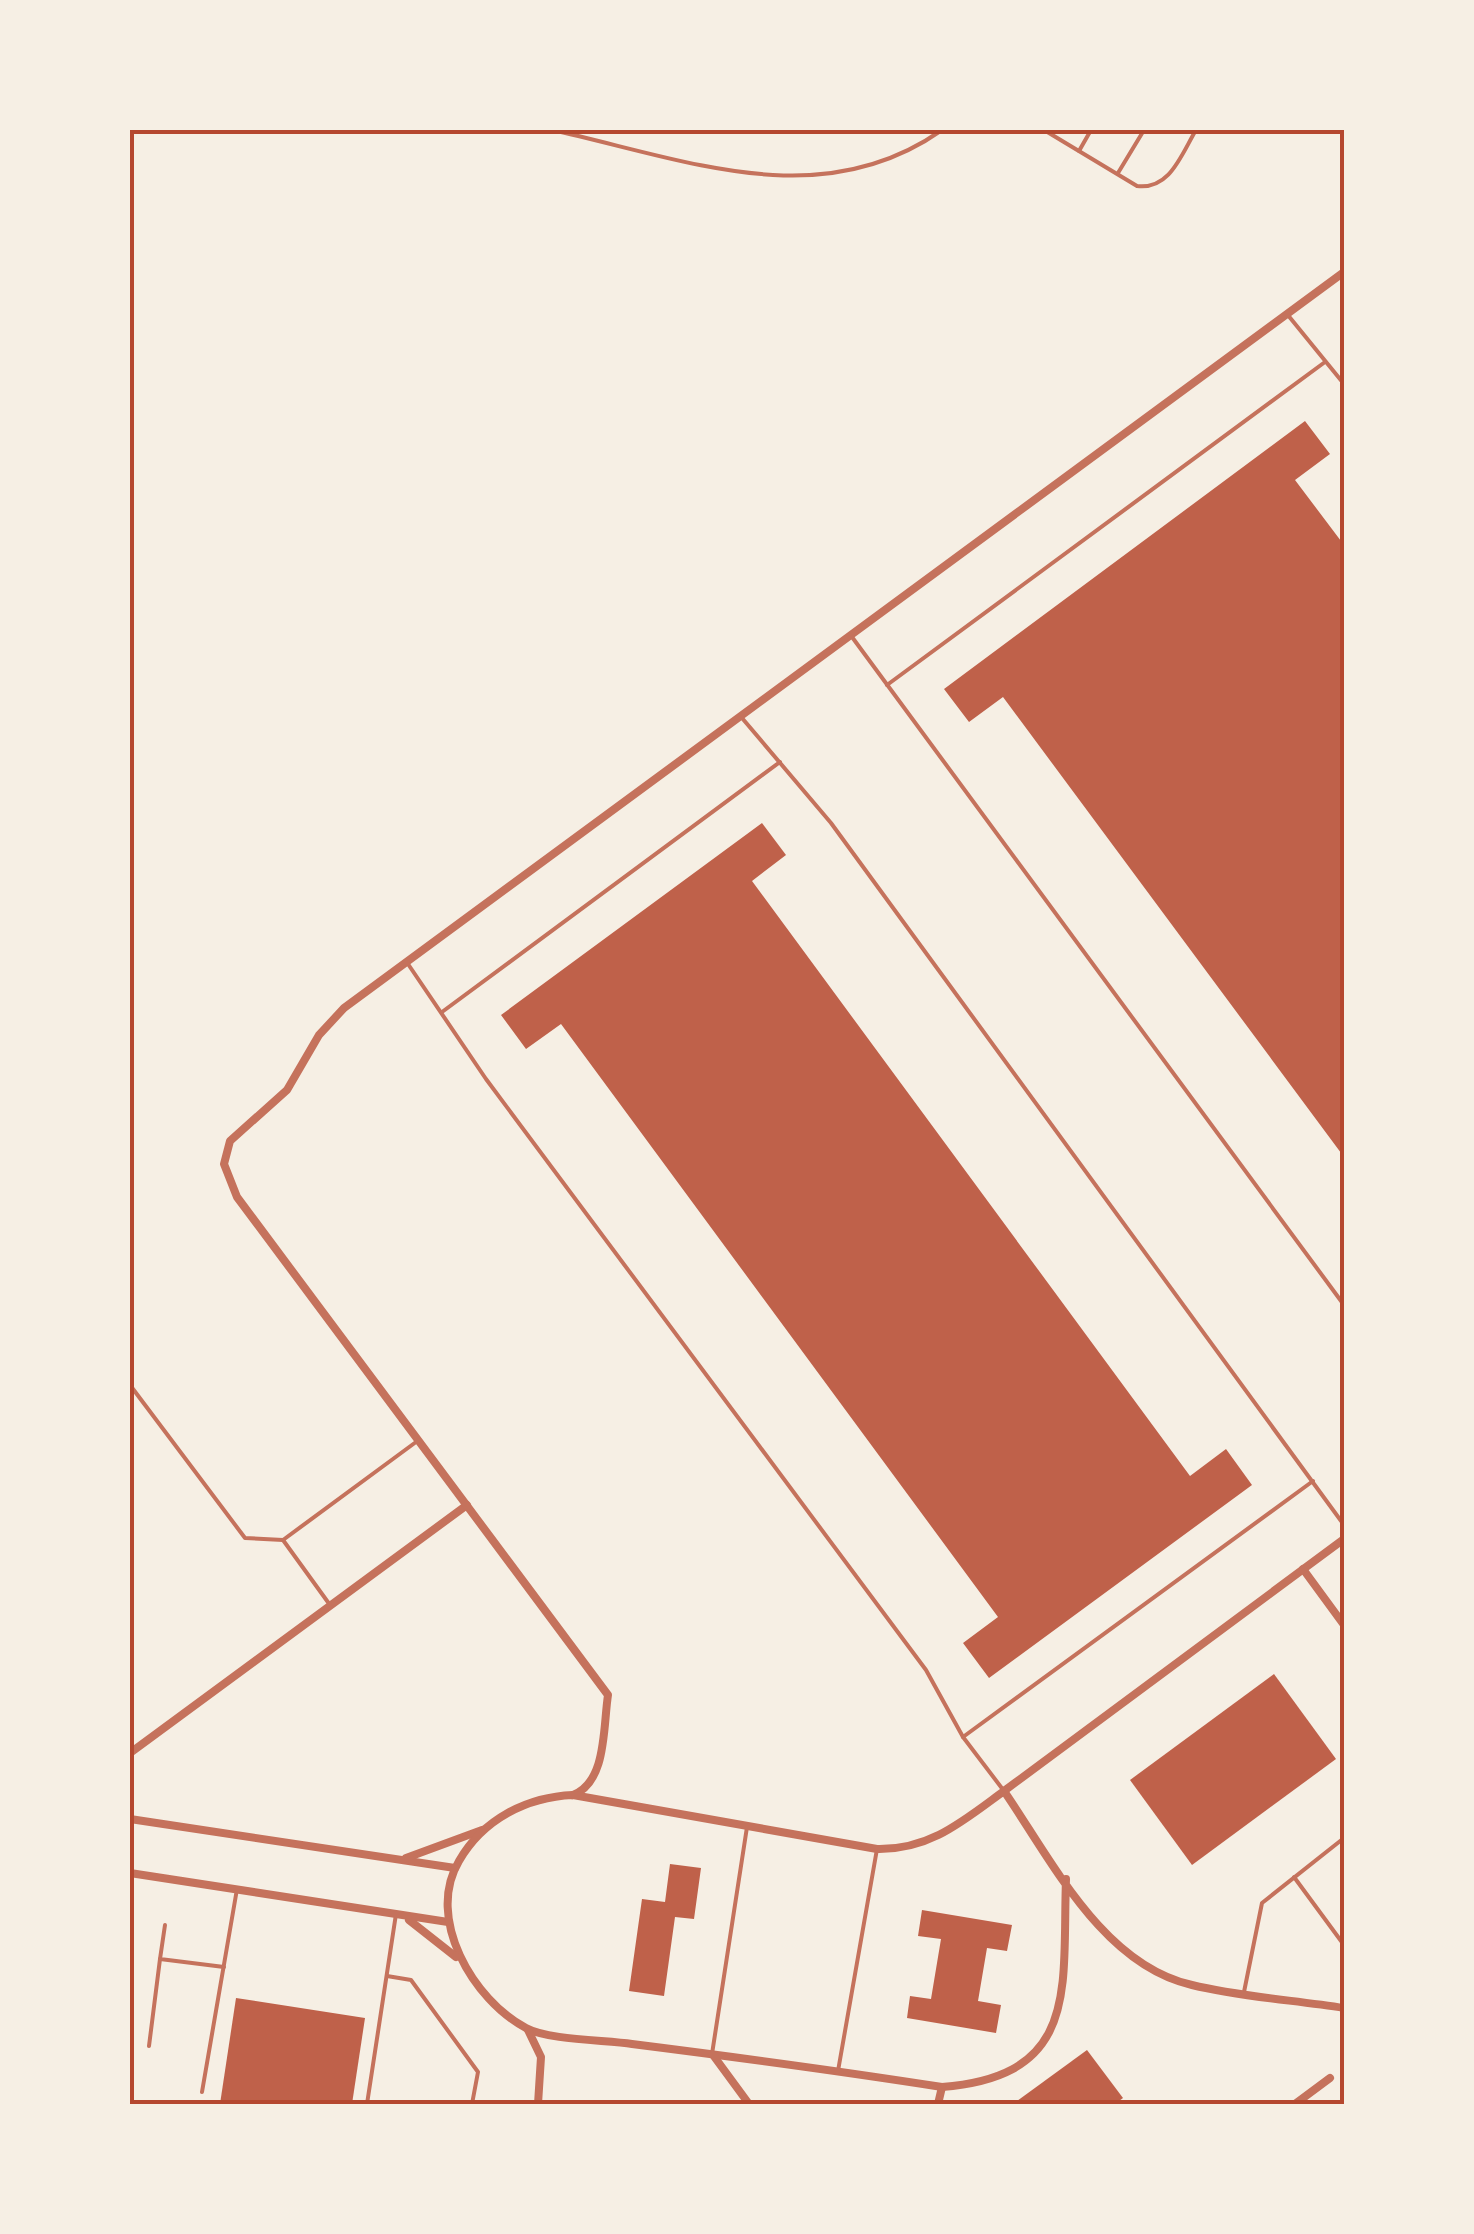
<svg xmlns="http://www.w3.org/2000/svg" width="1474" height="2234" font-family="'Space Grotesk',sans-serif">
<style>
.building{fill:#bf614a}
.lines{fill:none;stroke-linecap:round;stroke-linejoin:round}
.service{stroke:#c5725c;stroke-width:4}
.minor{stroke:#c5725c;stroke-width:8}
.neatline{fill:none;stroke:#b5482f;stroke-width:4}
</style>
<rect width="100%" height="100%" fill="#f6efe4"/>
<g class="building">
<polygon points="1305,421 1330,454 1295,480 1344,545 1344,1157 1003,697 969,722 944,689"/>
<polygon points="762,823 786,855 752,881 1190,1476 1226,1449 1252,1485 989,1678 963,1643 998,1617 561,1024 526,1049 501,1015"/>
<polygon points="1274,1674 1336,1759 1192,1865 1130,1780"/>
<polygon points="670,1864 701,1868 694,1919 675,1917 664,1996 629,1991 642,1899 665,1902"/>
<polygon points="922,1910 1012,1925 1007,1951 987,1948 978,2001 1001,2005 996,2033 907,2018 910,1996 931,1999 941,1939 918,1936"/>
<polygon points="236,1998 365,2018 352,2104 220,2104"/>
<polygon points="1087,2050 1123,2098 1115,2104 1013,2104"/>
</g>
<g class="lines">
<g class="service">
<path d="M 552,130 C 685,159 820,216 942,130"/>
<path d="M 1044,130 L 1137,186 C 1170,190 1181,155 1196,130"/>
<polyline points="1079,151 1091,130"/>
<polyline points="1118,173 1144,130"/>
<polyline points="1287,314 1344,384"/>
<polyline points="852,637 1344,1305"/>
<polyline points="887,685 1325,362"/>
<polyline points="742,718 831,823 1344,1525"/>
<polyline points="408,964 486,1079 926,1670 963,1737 1004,1791"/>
<polyline points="442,1012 780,762"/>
<polyline points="130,1385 245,1538 283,1540 416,1442"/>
<polyline points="283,1540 330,1605"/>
<polyline points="963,1737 1313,1481"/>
<polyline points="1294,1877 1344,1945"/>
<polyline points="165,1925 160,1959 224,1967"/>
<polyline points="387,1976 411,1980 478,2072 472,2104"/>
<polyline points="1244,1992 1262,1903 1344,1838"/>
<polyline points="149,2046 160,1959"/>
<polyline points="712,2054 747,1827"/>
<polyline points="838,2071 877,1849"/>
<polyline points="202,2092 237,1889"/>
<polyline points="367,2104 396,1914"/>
</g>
<g class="minor">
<polyline points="1303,1569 1344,1625"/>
<polyline points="130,1753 467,1505"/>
<polyline points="1004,1791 1344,1539"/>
<path d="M 573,1795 C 607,1782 603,1727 608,1695 L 237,1197 L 224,1164 L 230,1141 L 287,1090 L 319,1035 L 344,1008 L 1344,272"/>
<polyline points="130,1819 455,1868"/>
<polyline points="406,1858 482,1830"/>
<polyline points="130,1873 448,1922"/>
<path d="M 1066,1879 C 1062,1987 1081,2076 942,2087 C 839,2071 735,2057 632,2044 C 605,2040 548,2040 526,2028 C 473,2000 425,1918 459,1861 C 483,1819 527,1797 573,1795 L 877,1849 C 930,1850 963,1821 1004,1791 C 1052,1861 1103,1965 1192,1985 C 1241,1997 1294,2000 1344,2008"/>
<polyline points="409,1920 456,1957"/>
<polyline points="528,2030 541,2057 538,2104"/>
<polyline points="713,2055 749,2104"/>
<polyline points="938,2104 942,2087"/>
<polyline points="1295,2104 1330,2078"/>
</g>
</g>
<rect width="1474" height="2234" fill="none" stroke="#f6efe4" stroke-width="265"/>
<rect x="132" y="132" width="1210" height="1970" class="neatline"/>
</svg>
